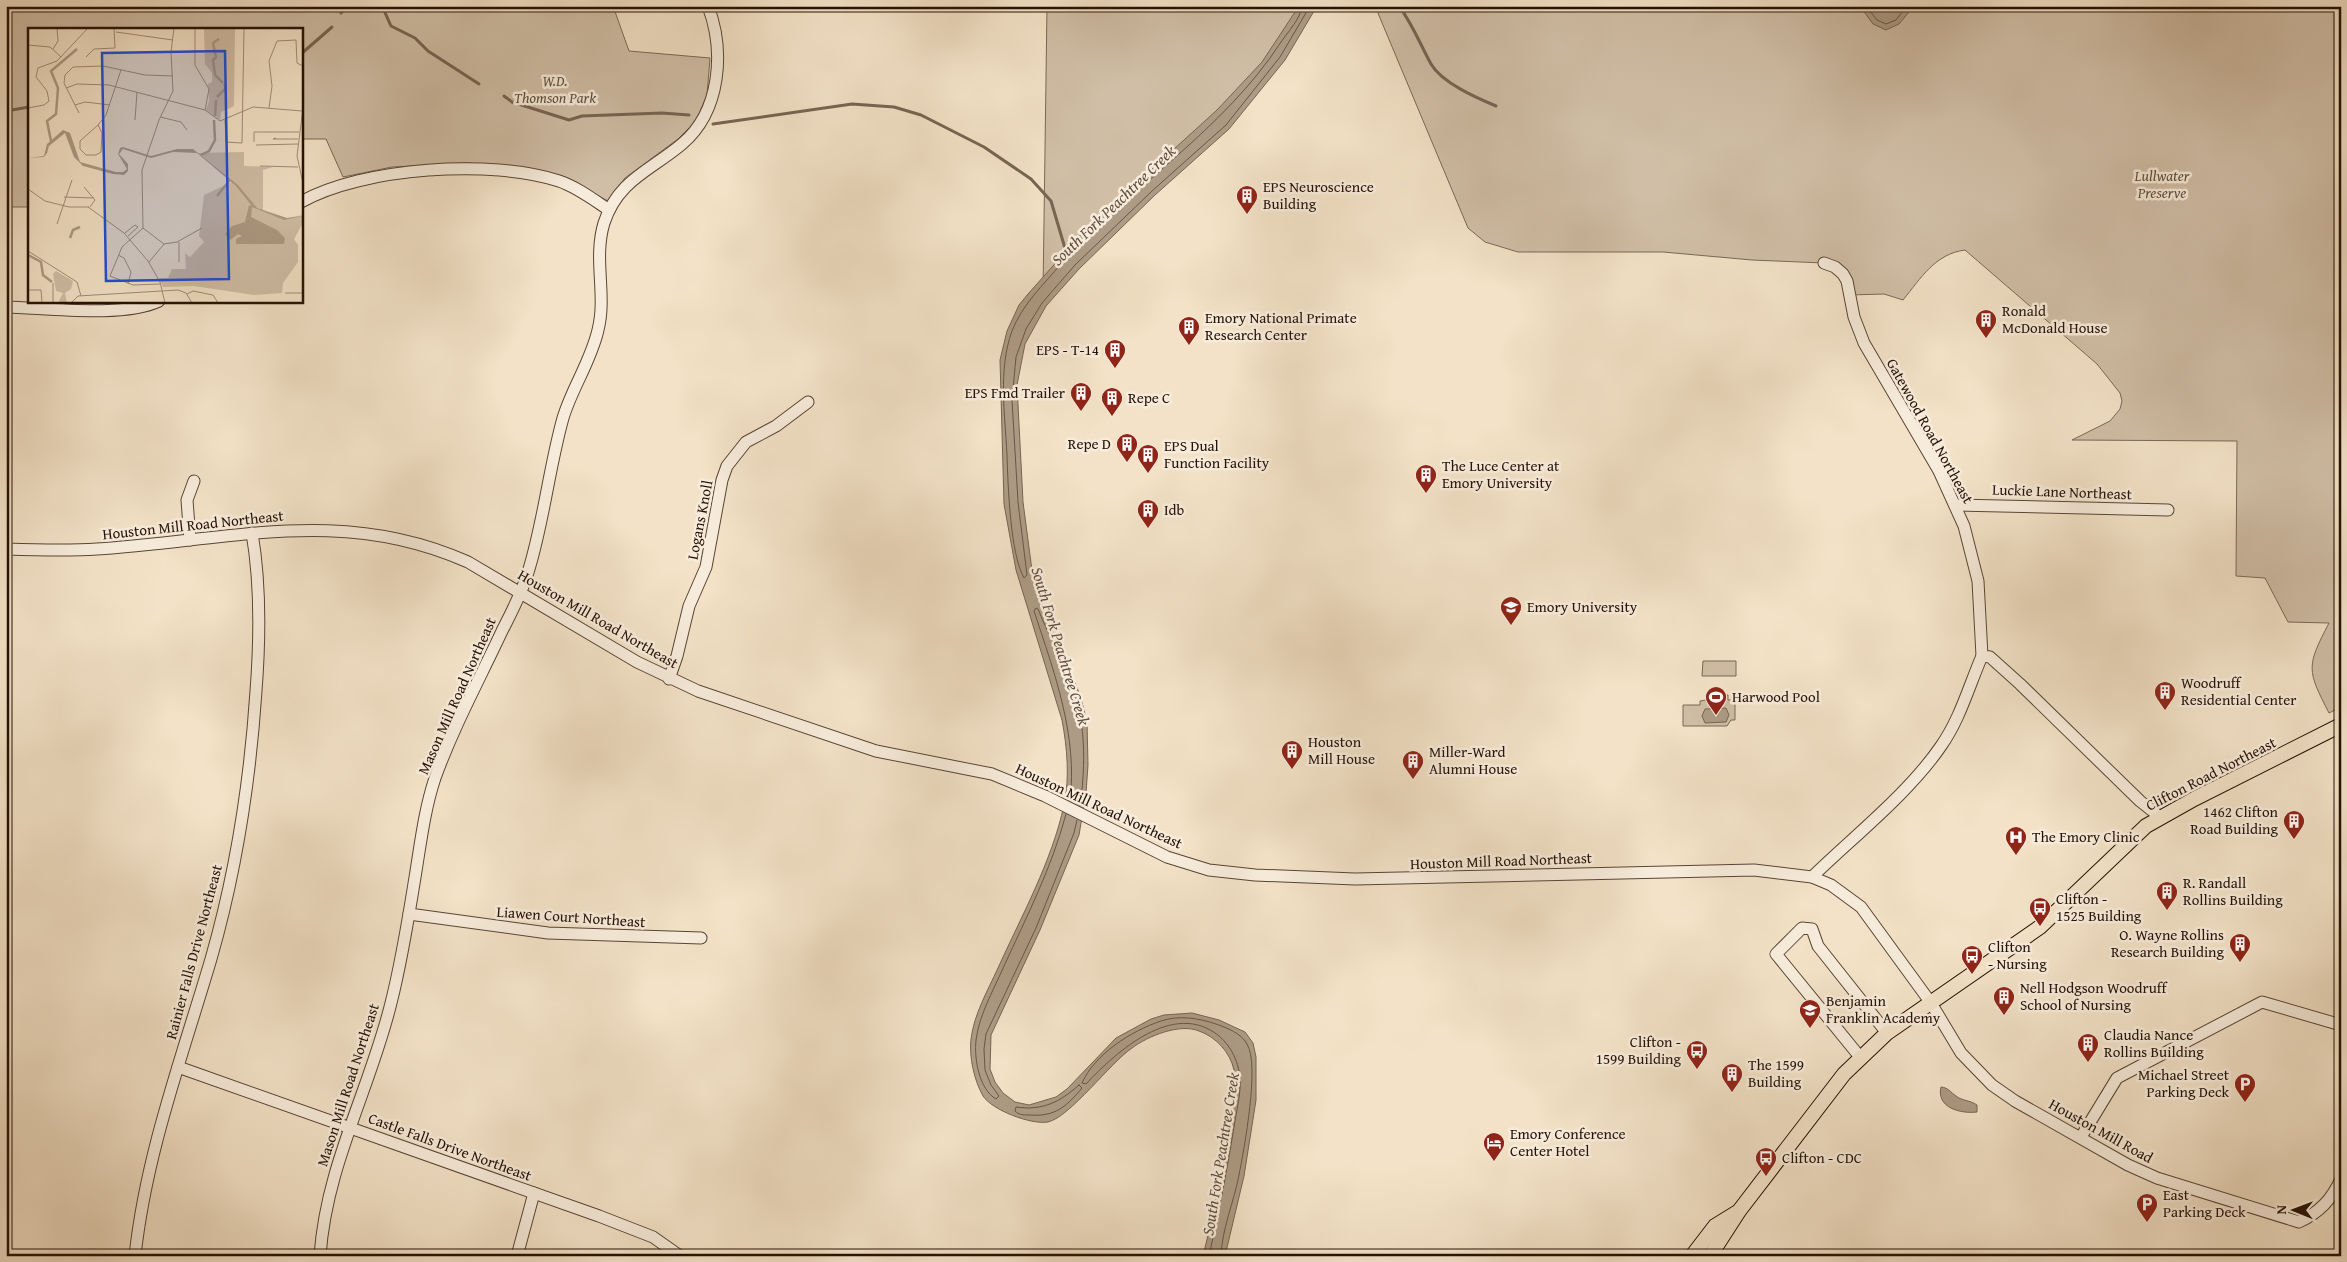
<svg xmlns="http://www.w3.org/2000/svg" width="2347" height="1262" font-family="'Gentium Book Plus',serif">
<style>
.green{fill:#d0bea6;stroke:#7a6856}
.water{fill:#ad9b85;stroke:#776452}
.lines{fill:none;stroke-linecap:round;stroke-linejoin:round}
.shore{stroke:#695645;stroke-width:1}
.stream{stroke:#776452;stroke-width:3}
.minor-casing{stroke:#584536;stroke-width:13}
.major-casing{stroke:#251105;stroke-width:16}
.minor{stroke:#f7ecdb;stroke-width:11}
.major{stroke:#f3e2c7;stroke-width:14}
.rail-casing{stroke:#251105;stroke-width:5}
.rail{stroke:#f7ecdb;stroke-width:3;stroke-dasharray:9;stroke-linecap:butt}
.labels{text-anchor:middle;stroke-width:5;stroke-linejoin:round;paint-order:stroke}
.park-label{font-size:15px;font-style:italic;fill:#614e3d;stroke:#f7ecdb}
.poi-label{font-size:15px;fill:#251105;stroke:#f7ecdb;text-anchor:start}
.street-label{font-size:15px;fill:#251105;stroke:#f7ecdb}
.water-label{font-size:16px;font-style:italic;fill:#624f3f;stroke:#f7ecdb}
.inset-river{fill:none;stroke:#ad9b85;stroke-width:2.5}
.inset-road{fill:none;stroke:#a18e79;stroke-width:1}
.view{fill:#1d4ed8;fill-opacity:0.15;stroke:#1d4ed8;stroke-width:2.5}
.inset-edge{fill:none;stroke:#251105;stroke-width:2.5}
</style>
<rect width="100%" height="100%" fill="#f3e2c7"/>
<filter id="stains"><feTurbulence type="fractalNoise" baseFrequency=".004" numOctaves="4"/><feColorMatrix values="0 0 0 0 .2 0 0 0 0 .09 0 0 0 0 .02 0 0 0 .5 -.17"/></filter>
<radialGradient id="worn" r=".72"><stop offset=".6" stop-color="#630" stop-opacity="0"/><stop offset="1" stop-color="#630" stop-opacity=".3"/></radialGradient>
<g class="green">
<polygon points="6,6 613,6 629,51 710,58 707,95 696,121 678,139 625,178 608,201 562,176 516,167 466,163 392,167 343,177 326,139 301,139 301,29 29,29 29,207 6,207"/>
<polygon points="1047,6 1308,6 1263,71 1043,294"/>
<path d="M 1375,6 L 2341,6 L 2341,707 L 2329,713 C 2307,670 2306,667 2329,623 L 2288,622 L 2265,578 L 2236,576 L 2237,441 L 2072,440 L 2110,421 L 2120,409 L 2122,401 L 2120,393 L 2097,364 L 1965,250 C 1935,254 1921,278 1903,300 L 1884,294 L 1849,295 L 1847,281 L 1824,263 L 1752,260 L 1663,252 L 1518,252 L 1485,242 L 1468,228 Z"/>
<polygon points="1703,661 1736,661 1736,676 1702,676"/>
<polygon points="1728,695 1728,700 1735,700 1735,720 1731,720 1727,726 1683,726 1683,705 1700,705 1700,701 1706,700 1706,696"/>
</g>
<g class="water">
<path d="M 1299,6 L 1317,6 L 1285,60 L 1229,129 L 1155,195 L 1079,269 L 1046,306 L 1025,344 L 1017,385 L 1023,502 L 1033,578 L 1042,605 L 1080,695 L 1087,722 L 1088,765 L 1086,793 L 1079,835 L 1040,930 L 991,1035 L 990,1069 L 995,1082 L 1003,1093 L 1015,1102 L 1029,1105 L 1056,1097 L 1067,1089 L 1116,1038 L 1151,1019 L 1164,1015 L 1192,1013 L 1219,1020 L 1245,1032 L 1253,1043 L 1256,1057 L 1256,1100 L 1244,1176 L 1225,1256 L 1203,1256 C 1214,1211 1224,1165 1230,1119 C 1232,1103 1237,1086 1234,1070 C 1230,1052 1216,1037 1199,1031 C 1180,1023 1148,1036 1132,1048 C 1110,1063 1070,1117 1048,1122 C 1031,1125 992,1110 983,1096 C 974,1080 969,1057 971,1039 C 974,1014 988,990 998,968 C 1022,915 1052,861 1064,805 C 1070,777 1067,747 1062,720 L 1016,570 L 1004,504 L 1000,360 L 1007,331 L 1019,305 L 1028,294 L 1084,231 L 1217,110 L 1262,62 Z"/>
<polygon points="1860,6 1914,6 1899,24 1886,30 1873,24"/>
<polygon points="1726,708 1729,715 1726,722 1705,723 1702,716 1705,709"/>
<path d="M 1941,1087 C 1949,1088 1950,1092 1956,1096 C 1962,1101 1970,1100 1977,1105 L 1977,1112 C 1961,1114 1936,1108 1941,1087 Z"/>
</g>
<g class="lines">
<g class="shore">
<path d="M 1302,6 C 1301,18 1288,32 1281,42 C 1224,130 1130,187 1061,264 C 1043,285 1022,305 1012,331 C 998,369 1005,415 1007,455 C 1008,485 1010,553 1024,578 L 1027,575 L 1018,502 L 1012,400 L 1016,357 L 1026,329 L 1042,303 L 1075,265 L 1152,191 L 1226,125 L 1280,57 L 1310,6"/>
<polyline points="1866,6 1877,20 1886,24 1896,20 1907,6"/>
<path d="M 1070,801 C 1078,735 1054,672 1034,611 L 1036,608 L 1038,609 C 1050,639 1067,667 1076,698 C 1086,733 1085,770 1080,806"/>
<path d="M 1066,814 C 1052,867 1027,916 1004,966 C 994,989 979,1015 976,1040 C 974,1059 979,1089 996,1099 L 999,1096 L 991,1085 L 985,1070 L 984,1049 L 986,1034 L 1036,928 L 1074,833 L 1077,820"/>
<path d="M 1079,1085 L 1082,1088 C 1066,1107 1055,1117 1029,1115 C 1023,1115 1019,1115 1015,1111 L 1016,1107 C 1042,1111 1060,1102 1079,1085 Z"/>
<path d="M 1209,1256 C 1219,1211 1228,1166 1235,1121 C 1237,1108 1241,1093 1240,1079 C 1239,1063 1232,1047 1219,1036 C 1174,999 1116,1052 1086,1084 L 1082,1083 C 1095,1054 1131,1031 1161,1021 C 1179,1015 1198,1018 1216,1024 C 1227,1028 1241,1033 1247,1044 C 1260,1065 1244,1149 1239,1175 C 1234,1202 1222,1228 1221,1256"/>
</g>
<g class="stream">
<polyline points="382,6 391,26 415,38 428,51 479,84"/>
<path d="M 1399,6 C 1413,25 1420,44 1431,64 C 1442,83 1477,98 1496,106"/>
<polyline points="341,13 347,6"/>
<polyline points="301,54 332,27"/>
<polyline points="504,96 512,102 569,120 582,116 662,113 689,115"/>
<polyline points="6,111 29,107"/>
<polyline points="713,124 852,104 894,107 921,115 984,147 1031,179 1051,201 1067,255"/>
</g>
<g class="minor-casing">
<g id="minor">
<path d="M 301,202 C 363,167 492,159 559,181 C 577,187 594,200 609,210"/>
<polyline points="1824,263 1835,267 1843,274 1847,281 1854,317 1864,343 1939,471 1964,526 1978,581 1982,656 1990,657 2020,684 2140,801 2160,817"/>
<path d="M 6,307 C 47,308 123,318 159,301"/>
<polyline points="1956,505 2168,510"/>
<polyline points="190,540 187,500 194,481"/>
<path d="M 6,549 C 36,550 67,551 97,549 C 228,541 341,505 468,562 L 637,662 L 698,691 L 876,751 L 992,774 L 1045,796 L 1167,857 L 1209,870 L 1255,875 L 1355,879 L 1754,870 L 1812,877 L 1831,885 L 1861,907 L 1931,1003 L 1961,1053 L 1992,1085 L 2015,1101 L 2128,1165 L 2157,1178 L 2299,1222 C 2320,1212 2331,1200 2341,1179"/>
<polyline points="669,679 677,656 689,606 706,567 722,480 727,466 746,442 776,426 808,402"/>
<path d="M 1812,877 C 1853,837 1909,793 1941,746 C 1960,719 1969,686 1982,656"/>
<polyline points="409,914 548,933 701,938"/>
<polyline points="1860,1057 1776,954 1802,928 1812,929 1818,946 1887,1033"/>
<polyline points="178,1067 599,1216 653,1237 680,1256"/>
<polyline points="2081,1137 2117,1078 2262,1002 2341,1025"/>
<path d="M 135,1256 C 146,1154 182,1057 211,959 C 236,872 250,782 256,691 C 260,639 261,585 252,533"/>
<path d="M 320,1256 C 326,1166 370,1089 391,1003 C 402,960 409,915 416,871 C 421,840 425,808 435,778 C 453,728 479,680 502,631 C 512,611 523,591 529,569 C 544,520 549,468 563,418 C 572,388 591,361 598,330 C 607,295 593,259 604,223 C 618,180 650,171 682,144 C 721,111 725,51 708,6"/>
<polyline points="517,1256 534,1193"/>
</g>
</g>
<g class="major-casing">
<g id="major">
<polyline points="1692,1256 1715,1226 1736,1213"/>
<polyline points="1710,1256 1739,1211 1844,1074 1887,1033 2040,927 2146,826 2194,799 2341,725"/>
</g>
</g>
<use href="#minor" class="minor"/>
<use href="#major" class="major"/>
<g class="rail-casing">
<polyline id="rail" points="2337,1256 2341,1248"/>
</g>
<use href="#rail" class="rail"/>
</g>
<defs>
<g id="building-pin" transform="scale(1.125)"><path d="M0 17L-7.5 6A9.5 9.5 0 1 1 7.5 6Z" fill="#8f2418" stroke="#f7ecdb"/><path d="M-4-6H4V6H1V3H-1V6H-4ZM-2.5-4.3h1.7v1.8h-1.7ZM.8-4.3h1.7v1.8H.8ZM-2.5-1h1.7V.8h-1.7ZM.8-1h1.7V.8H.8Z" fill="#fff"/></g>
<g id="university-pin" transform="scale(1.125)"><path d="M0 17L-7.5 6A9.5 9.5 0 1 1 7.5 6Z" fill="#8f2418" stroke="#f7ecdb"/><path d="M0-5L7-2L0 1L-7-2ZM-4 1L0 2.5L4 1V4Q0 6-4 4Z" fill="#fff"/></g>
<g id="stadium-pin" transform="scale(1.125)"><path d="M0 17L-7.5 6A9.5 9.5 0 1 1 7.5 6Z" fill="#8f2418" stroke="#f7ecdb"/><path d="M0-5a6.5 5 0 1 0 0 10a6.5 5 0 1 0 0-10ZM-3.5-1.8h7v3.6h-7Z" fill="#fff"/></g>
<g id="hospital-pin" transform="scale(1.125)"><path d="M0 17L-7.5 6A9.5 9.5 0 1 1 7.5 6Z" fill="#8f2418" stroke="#f7ecdb"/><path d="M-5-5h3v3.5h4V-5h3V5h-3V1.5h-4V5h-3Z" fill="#fff"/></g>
<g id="bus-pin" transform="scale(1.125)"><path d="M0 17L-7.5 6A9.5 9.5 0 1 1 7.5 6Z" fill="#8f2418" stroke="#f7ecdb"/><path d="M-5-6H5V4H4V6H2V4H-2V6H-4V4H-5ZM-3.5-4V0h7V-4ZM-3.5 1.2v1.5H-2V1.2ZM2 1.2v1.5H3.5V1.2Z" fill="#fff"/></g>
<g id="school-pin" transform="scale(1.125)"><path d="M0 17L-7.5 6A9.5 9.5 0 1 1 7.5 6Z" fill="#8f2418" stroke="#f7ecdb"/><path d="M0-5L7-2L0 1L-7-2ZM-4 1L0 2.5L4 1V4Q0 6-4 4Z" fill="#fff"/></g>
<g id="parking-pin" transform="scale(1.125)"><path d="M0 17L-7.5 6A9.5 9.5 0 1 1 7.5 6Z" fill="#8f2418" stroke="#f7ecdb"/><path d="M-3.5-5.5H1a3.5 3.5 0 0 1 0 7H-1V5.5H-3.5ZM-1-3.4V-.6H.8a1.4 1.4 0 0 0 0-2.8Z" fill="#fff"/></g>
<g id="hotel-pin" transform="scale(1.125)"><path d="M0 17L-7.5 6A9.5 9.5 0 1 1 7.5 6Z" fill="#8f2418" stroke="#f7ecdb"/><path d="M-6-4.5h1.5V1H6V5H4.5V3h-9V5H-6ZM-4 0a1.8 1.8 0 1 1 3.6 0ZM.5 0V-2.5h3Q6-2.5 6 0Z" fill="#fff"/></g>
</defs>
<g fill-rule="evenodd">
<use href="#building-pin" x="1247" y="196"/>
<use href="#building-pin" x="1986" y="320"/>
<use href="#building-pin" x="1189" y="327"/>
<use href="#building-pin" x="1115" y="350"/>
<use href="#building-pin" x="1081" y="393"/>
<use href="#building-pin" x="1112" y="398"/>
<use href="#building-pin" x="1127" y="444"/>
<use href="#building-pin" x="1148" y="455"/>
<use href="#building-pin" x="1426" y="475"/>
<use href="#building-pin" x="1148" y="510"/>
<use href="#university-pin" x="1511" y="607"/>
<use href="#building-pin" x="2165" y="692"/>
<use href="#stadium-pin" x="1716" y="697"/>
<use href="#building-pin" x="1292" y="751"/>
<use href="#building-pin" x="1413" y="761"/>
<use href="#building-pin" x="2294" y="821"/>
<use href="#hospital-pin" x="2016" y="837"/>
<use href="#building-pin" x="2167" y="892"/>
<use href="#bus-pin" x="2040" y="908"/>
<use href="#building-pin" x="2240" y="944"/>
<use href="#bus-pin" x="1972" y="956"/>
<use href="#building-pin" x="2004" y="997"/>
<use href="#school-pin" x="1810" y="1010"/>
<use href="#building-pin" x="2088" y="1044"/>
<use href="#bus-pin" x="1697" y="1051"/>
<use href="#building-pin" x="1732" y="1074"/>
<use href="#parking-pin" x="2245" y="1084"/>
<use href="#hotel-pin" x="1494" y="1143"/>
<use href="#bus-pin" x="1766" y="1158"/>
<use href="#parking-pin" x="2147" y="1204"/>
</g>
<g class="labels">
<g class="park-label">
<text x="555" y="86">W.D.<tspan x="555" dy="17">Thomson Park</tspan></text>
<text x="2162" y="181">Lullwater<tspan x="2162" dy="17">Preserve</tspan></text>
</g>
<g class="poi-label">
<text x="1263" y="192">EPS Neuroscience<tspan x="1263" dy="17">Building</tspan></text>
<text x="2002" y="316">Ronald<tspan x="2002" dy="17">McDonald House</tspan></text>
<text x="1205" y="323">Emory National Primate<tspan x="1205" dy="17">Research Center</tspan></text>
<text x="1099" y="355" text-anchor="end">EPS - T-14</text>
<text x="1065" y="398" text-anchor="end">EPS Fmd Trailer</text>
<text x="1128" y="403">Repe C</text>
<text x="1111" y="449" text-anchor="end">Repe D</text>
<text x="1164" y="451">EPS Dual<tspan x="1164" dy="17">Function Facility</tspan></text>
<text x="1442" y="471">The Luce Center at<tspan x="1442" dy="17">Emory University</tspan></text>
<text x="1164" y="515">Idb</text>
<text x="1527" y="612">Emory University</text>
<text x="2181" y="688">Woodruff<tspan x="2181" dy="17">Residential Center</tspan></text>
<text x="1732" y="702">Harwood Pool</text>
<text x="1308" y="747">Houston<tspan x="1308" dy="17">Mill House</tspan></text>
<text x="1429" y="757">Miller-Ward<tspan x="1429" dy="17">Alumni House</tspan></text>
<text x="2278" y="817" text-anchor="end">1462 Clifton<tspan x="2278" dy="17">Road Building</tspan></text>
<text x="2032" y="842">The Emory Clinic</text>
<text x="2183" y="888">R. Randall<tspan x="2183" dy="17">Rollins Building</tspan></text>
<text x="2056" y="904">Clifton -<tspan x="2056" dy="17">1525 Building</tspan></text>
<text x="2224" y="940" text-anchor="end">O. Wayne Rollins<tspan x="2224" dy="17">Research Building</tspan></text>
<text x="1988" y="952">Clifton<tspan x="1988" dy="17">- Nursing</tspan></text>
<text x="2020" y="993">Nell Hodgson Woodruff<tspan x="2020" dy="17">School of Nursing</tspan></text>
<text x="1826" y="1006">Benjamin<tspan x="1826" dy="17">Franklin Academy</tspan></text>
<text x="2104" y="1040">Claudia Nance<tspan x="2104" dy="17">Rollins Building</tspan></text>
<text x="1681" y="1047" text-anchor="end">Clifton -<tspan x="1681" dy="17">1599 Building</tspan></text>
<text x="1748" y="1070">The 1599<tspan x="1748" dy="17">Building</tspan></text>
<text x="2229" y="1080" text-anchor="end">Michael Street<tspan x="2229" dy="17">Parking Deck</tspan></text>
<text x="1510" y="1139">Emory Conference<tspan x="1510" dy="17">Center Hotel</tspan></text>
<text x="1782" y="1163">Clifton - CDC</text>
<text x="2163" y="1200">East<tspan x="2163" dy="17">Parking Deck</tspan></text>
</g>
<g class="street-label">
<text transform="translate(1930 431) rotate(61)" y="5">Gatewood Road Northeast</text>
<text transform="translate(2062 492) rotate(2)" y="5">Luckie Lane Northeast</text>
<text transform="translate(700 520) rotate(-79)" y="5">Logans Knoll</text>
<text transform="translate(193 525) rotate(-6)" y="5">Houston Mill Road Northeast</text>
<text transform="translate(598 619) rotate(30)" y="5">Houston Mill Road Northeast</text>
<text transform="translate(457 696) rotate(-66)" y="5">Mason Mill Road Northeast</text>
<text transform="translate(2211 774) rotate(-27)" y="5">Clifton Road Northeast</text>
<text transform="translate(1099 806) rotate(25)" y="5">Houston Mill Road Northeast</text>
<text transform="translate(1501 861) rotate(-2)" y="5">Houston Mill Road Northeast</text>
<text transform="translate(571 917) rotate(4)" y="5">Liawen Court Northeast</text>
<text transform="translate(194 952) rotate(-75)" y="5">Rainier Falls Drive Northeast</text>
<text transform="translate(348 1085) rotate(-72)" y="5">Mason Mill Road Northeast</text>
<text transform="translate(2101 1131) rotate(29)" y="5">Houston Mill Road</text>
<text transform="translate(450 1147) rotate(20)" y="5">Castle Falls Drive Northeast</text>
</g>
<g class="water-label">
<text transform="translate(1113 205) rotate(-44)" y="6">South Fork Peachtree Creek</text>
<text transform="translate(1061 646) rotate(73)" y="6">South Fork Peachtree Creek</text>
<text transform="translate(1220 1154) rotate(-81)" y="6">South Fork Peachtree Creek</text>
</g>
</g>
<g transform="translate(28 28)">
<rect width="275" height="275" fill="#f3e2c7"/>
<path d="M 207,0 L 206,78 L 193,84 L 192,92 L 178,82 L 181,73 L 180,56 L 184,54 L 184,45 L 177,36 L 176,1 ZM 216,124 L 216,138 L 245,139 L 235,142 L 235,183 L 255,191 L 275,187 L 275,195 L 266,211 L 270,217 L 270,234 L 255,255 L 254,265 L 226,267 L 166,258 L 135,259 L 131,250 L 140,250 L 144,241 L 158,241 L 157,225 L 162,229 L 176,214 L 171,208 L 176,167 L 204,154 L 170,125 ZM 28,243 L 45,253 L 43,261 L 37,265 L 39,275 L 30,275 L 35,265 L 28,263 L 25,246 Z" fill="#d0bea6"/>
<path d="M 35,102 L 42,105 L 52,134 L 88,144 L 95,144 L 99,141 L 90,126 L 92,120 L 95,119 L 123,128 L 149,121 L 165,121 L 210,157 L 229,180 L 259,190 L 275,188 L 256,192 L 224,179 L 223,189 L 249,202 L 257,210 L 256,216 L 208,216 L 208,211 L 214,208 L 210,206 L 202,212 L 197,206 L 204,198 L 217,194 L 221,177 L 224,178 L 208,158 L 169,125 L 145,124 L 123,130 L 95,121 L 91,126 L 100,136 L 100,143 L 96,147 L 85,146 L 55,138 L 46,129 L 37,105 L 21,118 L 19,125 L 16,129 L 0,130 L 16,128 L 19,116 Z" fill="#ad9b85"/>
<path class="inset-river" d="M 191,11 L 185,15 L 188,29 L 185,32 L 187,47 L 195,55M 189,69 L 198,60 L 196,56M 187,88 L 188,72M 23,113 L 19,93 L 28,86 L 30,60 L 23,43 L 49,21M 173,127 L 181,123 L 187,112 L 186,92M 189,168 L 202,152M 42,210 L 45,202 L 52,199M 0,227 L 13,234 L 15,247 L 24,254"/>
<path class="inset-road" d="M 167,1 L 167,37 L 181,61 L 177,82M 88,4 L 145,12M 0,17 L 22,19 L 33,29M 25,21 L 30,13 L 29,0M 58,29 L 66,21 L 87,20 L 86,0M 38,60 L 49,56 L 81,57 L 177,82M 47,77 L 57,74 L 82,77M 0,80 L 16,77 L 21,73 L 19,63 L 8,49 L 10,40 L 29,33 L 60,0M 241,80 L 244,58 L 241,33 L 249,13 L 268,12 L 269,35 L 275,38M 275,80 L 269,128 L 275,155M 177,82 L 192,93 L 225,79 L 274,83M 51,85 L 36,55 L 37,47 L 45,39 L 75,38 L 117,47 L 145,48M 132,89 L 153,94 L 159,102M 107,92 L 109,64M 197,92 L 198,114 L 214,115 L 216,0M 70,97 L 74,105 L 73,124 L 68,127 L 58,127 L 52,121 L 52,113 ZM 70,97 L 78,87 L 93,42M 248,110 L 245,111 L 270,111M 226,114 L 226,104 L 271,104M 228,117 L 270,116M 232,138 L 270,139M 56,159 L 67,172 L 62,179M 0,161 L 17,173 L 41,179 L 61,179M 36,169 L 66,170M 60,179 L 96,205 L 120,233 L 132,254 L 137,275M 29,196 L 44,152M 115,200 L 136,216M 97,205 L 107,197 L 110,199 L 100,208M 0,223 L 49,254 L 53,268M 90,227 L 96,230 L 103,244 L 100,256M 121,234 L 136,216 L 149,214 L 174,200M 151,234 L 151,214M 25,255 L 25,275M 132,256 L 105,257 L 82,248 L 94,219 L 115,200 L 114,142 L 131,92 L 145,63 L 143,24 L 146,0M 0,262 L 13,262 L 14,275M 257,265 L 275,265M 159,266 L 165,263 L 185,267 L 190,275M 43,275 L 50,268 L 150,262 L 158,265 L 164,275"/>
<path class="view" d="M 197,23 L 201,251 L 78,253 L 74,25 Z"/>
<rect width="275" height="275" class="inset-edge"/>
</g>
<rect width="2347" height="1262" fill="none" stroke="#f3e2c7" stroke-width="25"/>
<rect x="8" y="8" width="2332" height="1247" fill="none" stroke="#251105" stroke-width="2.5"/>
<rect x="12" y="12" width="2322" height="1237" fill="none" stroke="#251105"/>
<g transform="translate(2294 1210) rotate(271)" stroke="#f7ecdb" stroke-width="4" paint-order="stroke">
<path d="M0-4L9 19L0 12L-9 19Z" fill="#251105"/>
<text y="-8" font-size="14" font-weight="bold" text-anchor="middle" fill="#251105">N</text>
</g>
<rect width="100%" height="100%" filter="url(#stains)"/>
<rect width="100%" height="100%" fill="url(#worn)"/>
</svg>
